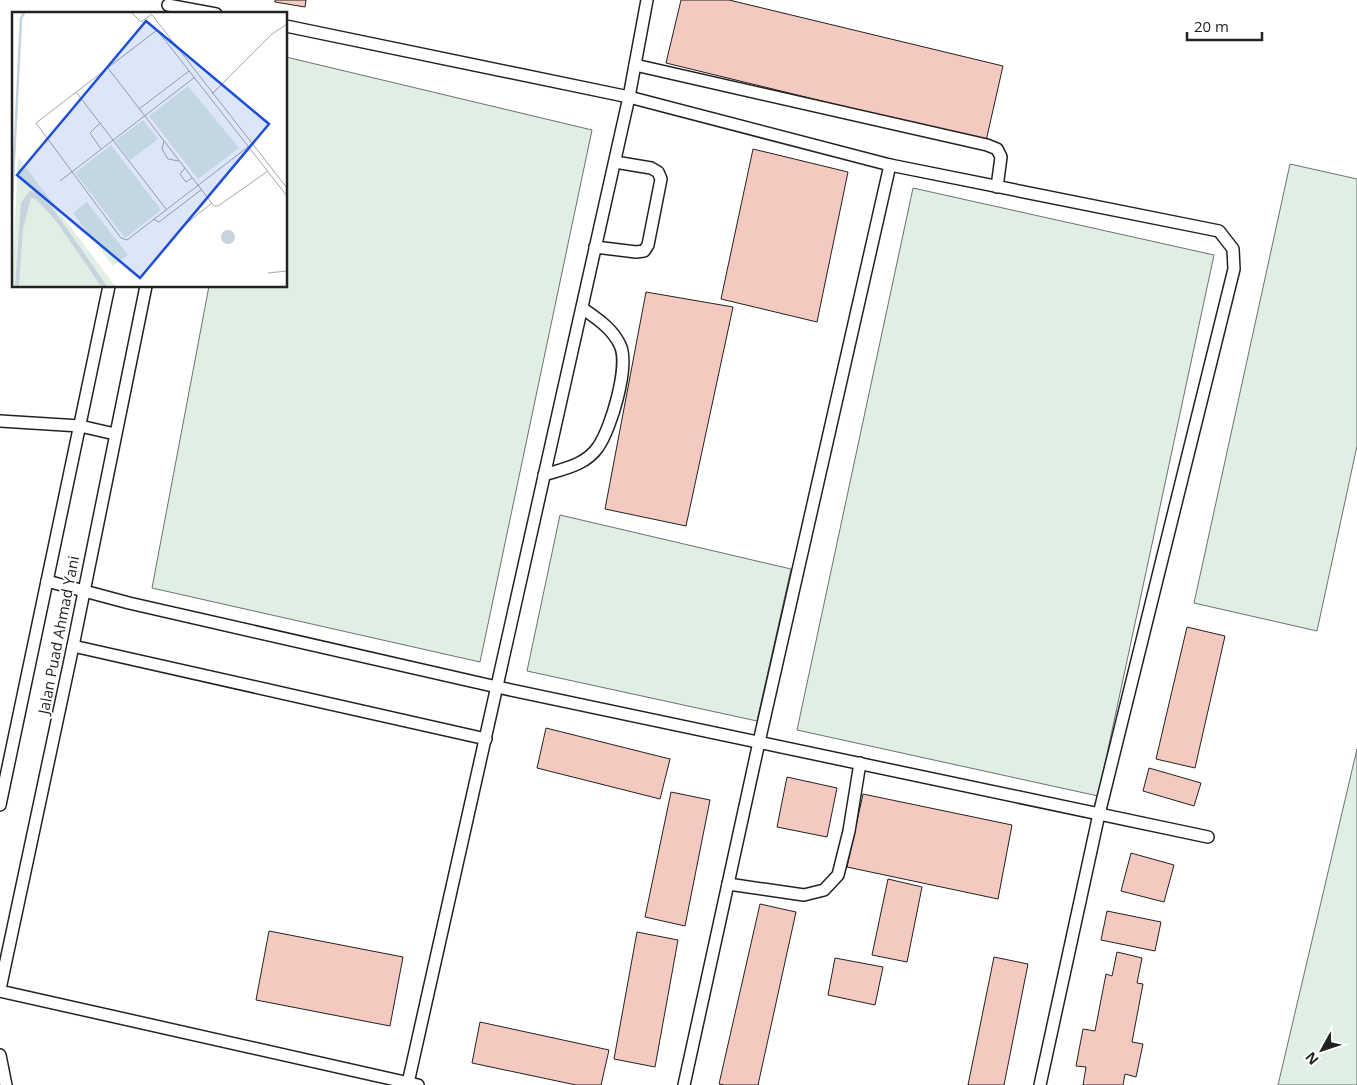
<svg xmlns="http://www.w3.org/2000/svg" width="1357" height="1085" font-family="'Open Sans',sans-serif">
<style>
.green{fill:#e0efe3;stroke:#6f6f6f}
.building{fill:#f3c9c0;stroke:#222}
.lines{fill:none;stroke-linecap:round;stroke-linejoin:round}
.service-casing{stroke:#222;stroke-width:14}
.service{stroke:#fff;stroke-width:11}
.labels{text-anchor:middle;stroke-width:4;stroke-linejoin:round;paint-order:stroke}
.street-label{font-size:15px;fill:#222;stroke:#fff}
.inset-river{fill:none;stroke:#c7d3dd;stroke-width:2.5}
.inset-road{fill:none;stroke:#a7a7a7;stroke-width:1}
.view{fill:#1d4ed8;fill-opacity:0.15;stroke:#1d4ed8;stroke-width:2.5}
.inset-edge{fill:none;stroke:#222;stroke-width:2.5}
</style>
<rect width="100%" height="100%" fill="#fff"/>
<g class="green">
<polygon points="286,57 592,130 480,662 152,588 209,286 286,286"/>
<polygon points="1290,164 1357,179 1357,446 1317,631 1194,603"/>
<polygon points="913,188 1214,255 1098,796 797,730"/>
<polygon points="560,515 791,569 757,721 527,671"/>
<polygon points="1357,749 1357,1085 1278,1085"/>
</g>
<g class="building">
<polygon points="275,0 306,0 305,7 275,2"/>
<polygon points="681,0 729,0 1003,66 986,141 666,63"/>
<polygon points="753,149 848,172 817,322 721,299"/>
<polygon points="646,292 733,307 686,526 605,509"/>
<polygon points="1187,627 1225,636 1195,768 1156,759"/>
<polygon points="546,728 670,759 660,799 537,768"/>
<polygon points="1149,768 1201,783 1194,806 1143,791"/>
<polygon points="787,777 837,788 827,837 777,827"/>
<polygon points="671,792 710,800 685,926 645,917"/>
<polygon points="863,794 1012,825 998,899 847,867"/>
<polygon points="1131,853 1174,865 1164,902 1121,891"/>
<polygon points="888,879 922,887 907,962 872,955"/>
<polygon points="760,904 796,912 758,1085 724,1085 719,1084"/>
<polygon points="1107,911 1161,922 1155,951 1101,940"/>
<polygon points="269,931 403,957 390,1026 256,1000"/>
<polygon points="637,932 678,940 655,1067 614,1059"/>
<polygon points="1117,952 1142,958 1137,983 1143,984 1132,1042 1143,1044 1136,1077 1125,1074 1123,1085 1083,1085 1086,1067 1076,1066 1083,1029 1095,1031 1106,974 1112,976"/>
<polygon points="994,957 1028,964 1004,1085 968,1085"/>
<polygon points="835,958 883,967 875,1005 828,995"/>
<polygon points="480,1022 609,1050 601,1085 576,1085 472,1063"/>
</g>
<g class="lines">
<g class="service-casing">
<g id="service">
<polyline points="168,5 216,14"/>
<polyline points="286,26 629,97 890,165 1219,231 1233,249 1234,269 1099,814 1040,1085"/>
<polyline points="635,65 987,145 997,149 1001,157 997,187"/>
<polyline points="595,247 636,252 644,251 648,245 661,179 658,172 651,168 615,162"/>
<polyline points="0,421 80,426 115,434"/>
<path d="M 544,475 C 563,469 586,465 598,447 C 611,429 630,365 620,345 C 612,328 596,318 582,308"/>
<polyline points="47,581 129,603 497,687 1208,837"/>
<polyline points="73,646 486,739"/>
<polyline points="0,805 109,286"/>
<polyline points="728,884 804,895 824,890 838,875 849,831 860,763"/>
<polyline points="0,989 73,646 146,286"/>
<polyline points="0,991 418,1085"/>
<polyline points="0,1055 6,1085"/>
<polyline points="408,1083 629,97 647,0"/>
<polyline points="684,1085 759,742 890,165"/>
</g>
</g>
<use href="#service" class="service"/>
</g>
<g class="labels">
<g class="street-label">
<text transform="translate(59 635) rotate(-79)" y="5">Jalan Puad Ahmad Yani</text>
</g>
</g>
<g transform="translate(12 12)">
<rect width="275" height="275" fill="#fff"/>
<path d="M 176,74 L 227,136 L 186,167 L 137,104 ZM 131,108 L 146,127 L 118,148 L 103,129 ZM 99,133 L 149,198 L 113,226 L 63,161 ZM 6,145 L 103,274 L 0,274 ZM 75,190 L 116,243 L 101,254 L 61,201 Z" fill="#e0efe3"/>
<path d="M 18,179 L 25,180 L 42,198 L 95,274 L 89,274 L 44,209 L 24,187 L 19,186 L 11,217 L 7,274 L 3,274 L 9,191 ZM209 225a7 7 0 1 1 14 0a7 7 0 1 1-14 0Z" fill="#c7d3dd"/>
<path class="inset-river" d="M 0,189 L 9,6 L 12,1"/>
<path class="inset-road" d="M 120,1 L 129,10 L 140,2M 140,3 L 275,176M 133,9 L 145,18 L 275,184M 145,18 L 24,111 L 109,226 L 115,228 L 241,131M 96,56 L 202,194 L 206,194 L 256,159M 64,80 L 154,197M 200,82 L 260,22 L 275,12M 127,97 L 177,59M 88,111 L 78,121 L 89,137M 152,129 L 150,137 L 156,147 L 167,149M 173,156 L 168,162 L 174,170 L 180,166M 48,169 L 183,65M 141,207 L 147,210 L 189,178M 175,211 L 200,191M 256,261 L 275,259"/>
<path class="view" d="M 134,9 L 257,112 L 128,266 L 5,163 Z"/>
<rect width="275" height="275" class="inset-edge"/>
</g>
<g transform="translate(1322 1050) rotate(230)" stroke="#ffffff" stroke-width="4" paint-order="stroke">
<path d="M0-4L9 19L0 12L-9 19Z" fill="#222222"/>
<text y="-8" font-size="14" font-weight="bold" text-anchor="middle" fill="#222222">N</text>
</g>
<path d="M1187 32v8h75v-8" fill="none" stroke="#222222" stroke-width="2.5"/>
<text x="1194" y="32" font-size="15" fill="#222222" stroke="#ffffff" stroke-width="4" paint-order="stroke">20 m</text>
</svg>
